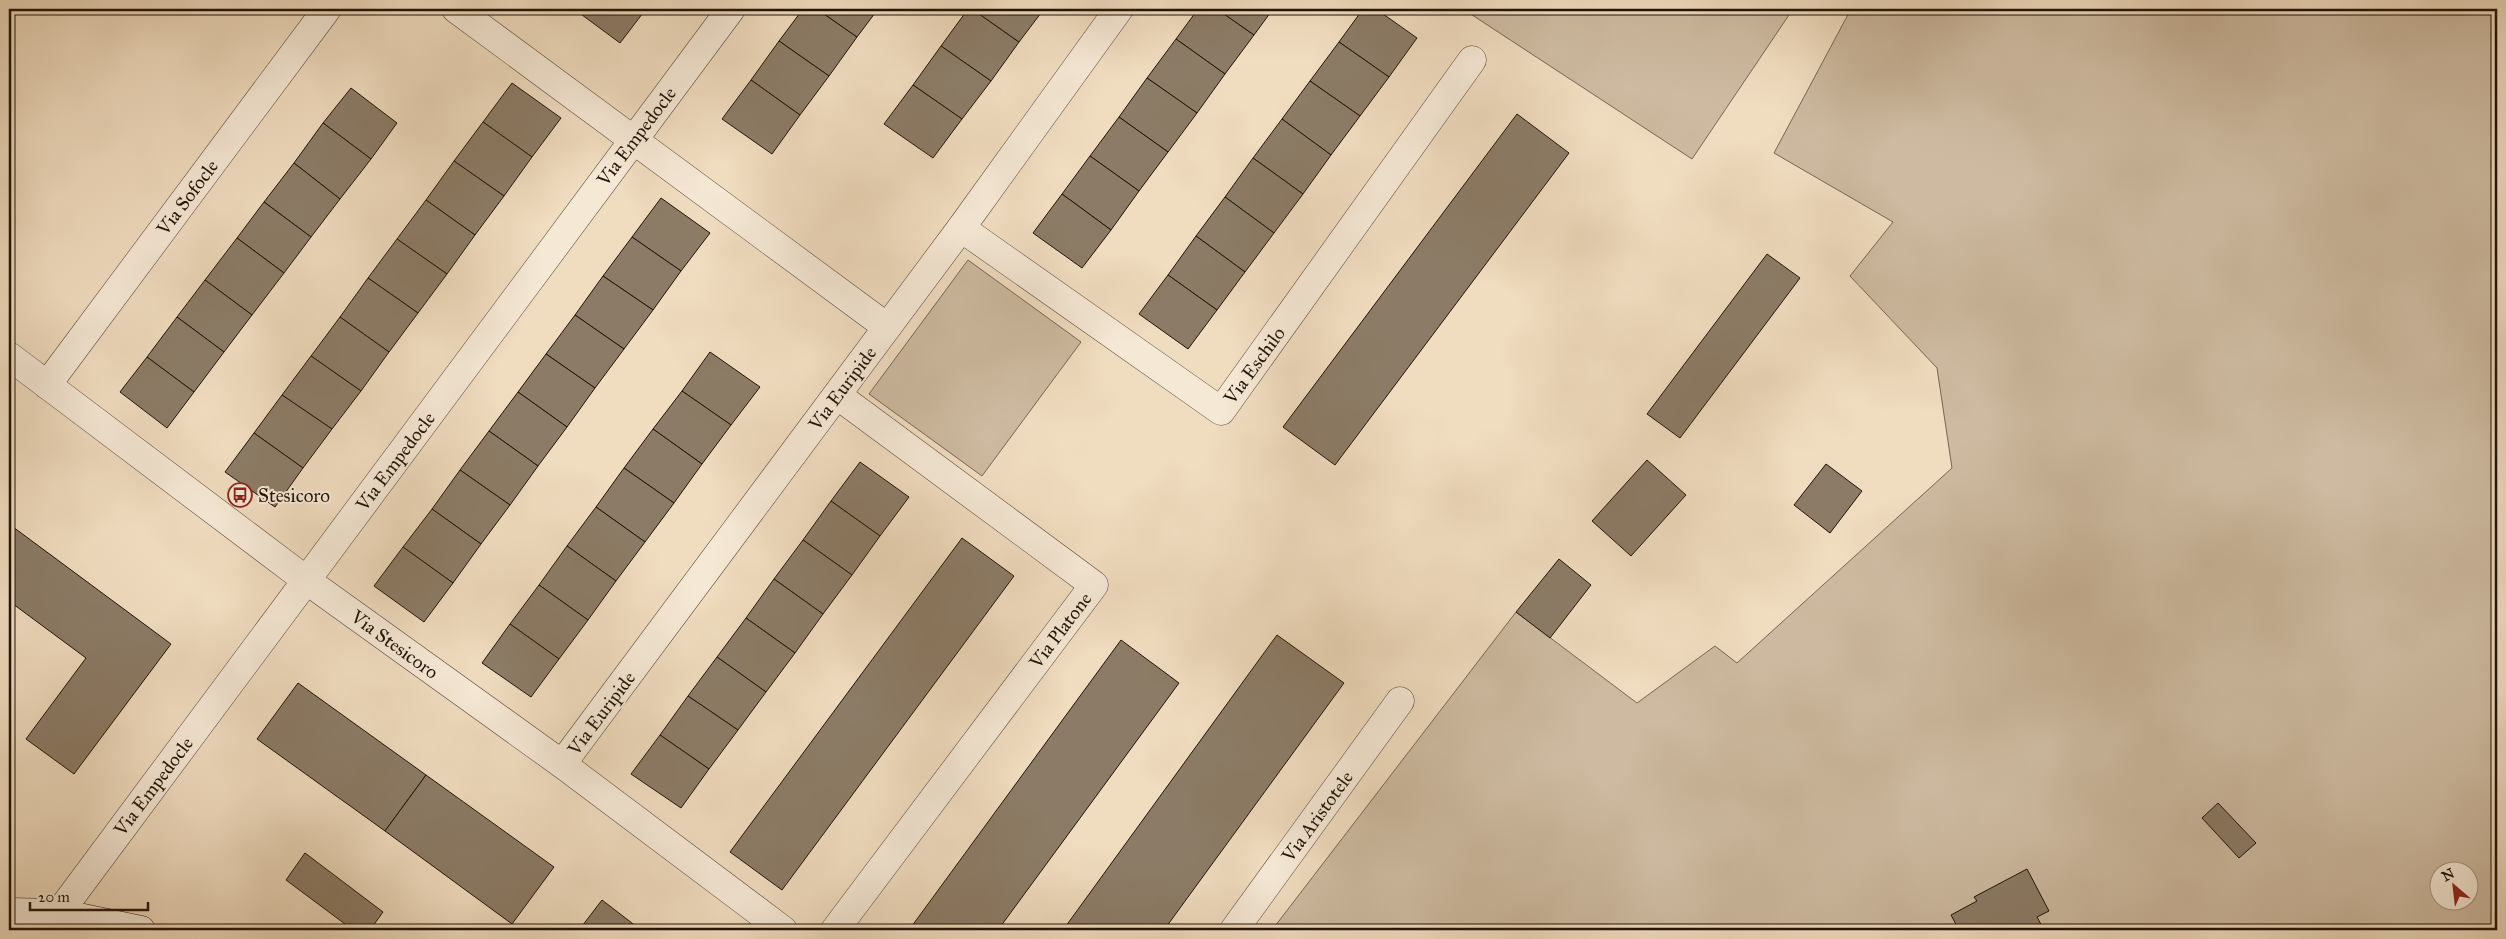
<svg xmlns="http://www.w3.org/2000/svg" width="2506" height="939" font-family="'IM FELL Great Primer',serif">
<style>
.green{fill:#cdbaa0;stroke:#766654;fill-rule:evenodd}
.building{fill:#8c7c67;stroke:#201307}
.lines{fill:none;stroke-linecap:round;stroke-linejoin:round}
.street-casing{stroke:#544535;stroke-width:29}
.secondary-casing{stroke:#201307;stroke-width:29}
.street{stroke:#f5e8d5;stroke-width:28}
.secondary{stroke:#f5e8d5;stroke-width:28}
.labels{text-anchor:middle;stroke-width:4;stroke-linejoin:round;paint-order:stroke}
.street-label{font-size:19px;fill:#201307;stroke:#f5e8d5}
.poi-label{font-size:19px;fill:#201307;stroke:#f5e8d5;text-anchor:start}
</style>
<rect width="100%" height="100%" fill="#f0dcbf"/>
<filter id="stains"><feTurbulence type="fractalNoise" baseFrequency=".004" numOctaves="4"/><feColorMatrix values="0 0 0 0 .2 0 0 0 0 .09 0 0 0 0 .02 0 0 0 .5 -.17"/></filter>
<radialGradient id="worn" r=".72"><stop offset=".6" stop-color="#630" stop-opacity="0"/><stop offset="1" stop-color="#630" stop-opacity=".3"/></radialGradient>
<g class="green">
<polygon points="1463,9 1793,9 1692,159"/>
<path d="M 1851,9 L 2497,9 L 2497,930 L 1272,930 L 1516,612 L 1637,703 L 1715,646 L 1737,663 L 1952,468 L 1937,368 L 1850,276 L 1893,222 L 1774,153 ZM 2438,872 L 2468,872 L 2468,902 L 2438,902 Z"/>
<polygon points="968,260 1081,342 982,476 869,394"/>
</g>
<g class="building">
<polygon points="574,9 646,9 620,43"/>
<polygon points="803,9 817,9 857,37 829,76 779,41"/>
<polygon points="817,9 878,9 857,37"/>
<polygon points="968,9 972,9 1019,42 991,81 941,46"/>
<polygon points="972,9 1044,9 1019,42"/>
<polygon points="1198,9 1217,9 1254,35 1225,74 1176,39"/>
<polygon points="1217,9 1273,9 1254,35"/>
<polygon points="1363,9 1376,9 1417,38 1389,77 1339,42"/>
<polygon points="1176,39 1225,74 1197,113 1147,78"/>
<polygon points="779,41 829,76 800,115 751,80"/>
<polygon points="1339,42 1389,77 1360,116 1310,81"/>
<polygon points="941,46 991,81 962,119 913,85"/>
<polygon points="1147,78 1197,113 1168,152 1119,117"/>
<polygon points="751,80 800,115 772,154 722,119"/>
<polygon points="1310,81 1360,116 1331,155 1282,119"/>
<polygon points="512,83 561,118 532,157 483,122"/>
<polygon points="913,85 962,119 933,158 884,124"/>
<polygon points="351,88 397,123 371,159 323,123"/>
<polygon points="1517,114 1569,153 1335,465 1283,427"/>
<polygon points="1119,117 1168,152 1139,191 1090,156"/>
<polygon points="1282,119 1331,155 1303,194 1253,158"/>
<polygon points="483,122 532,157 504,196 454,161"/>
<polygon points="323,123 371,159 340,199 294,163"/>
<polygon points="1090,156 1139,191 1111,230 1062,194"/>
<polygon points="1253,158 1303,194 1274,233 1225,197"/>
<polygon points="454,161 504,196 475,235 426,200"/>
<polygon points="294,163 340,199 311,237 264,202"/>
<polygon points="1062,194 1111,230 1082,268 1033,233"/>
<polygon points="1225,197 1274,233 1245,272 1196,236"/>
<polygon points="661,198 710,233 681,271 632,237"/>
<polygon points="426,200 475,235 447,274 397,239"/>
<polygon points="264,202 311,237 284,273 237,238"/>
<polygon points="1196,236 1245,272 1217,310 1168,275"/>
<polygon points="632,237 681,271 653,310 603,276"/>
<polygon points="237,238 284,273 252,315 205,280"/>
<polygon points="397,239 447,274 418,313 368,278"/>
<polygon points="1767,254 1800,278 1680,438 1647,414"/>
<polygon points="1168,275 1217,310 1188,349 1139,314"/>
<polygon points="603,276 653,310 624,349 575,315"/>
<polygon points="368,278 418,313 389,352 340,317"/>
<polygon points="205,280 252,315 224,352 177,317"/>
<polygon points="575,315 624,349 595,388 546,354"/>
<polygon points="177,317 224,352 194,392 147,357"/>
<polygon points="340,317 389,352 361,391 311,356"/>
<polygon points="710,352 760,387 731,425 682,391"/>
<polygon points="546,354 595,388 567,427 518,392"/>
<polygon points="311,356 361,391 332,429 282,395"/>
<polygon points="147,357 194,392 167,428 120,392"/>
<polygon points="682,391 731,425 702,464 653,429"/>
<polygon points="518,392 567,427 538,466 489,431"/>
<polygon points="282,395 332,429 303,468 254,433"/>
<polygon points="653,429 702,464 674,503 624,468"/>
<polygon points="489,431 538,466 510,505 460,470"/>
<polygon points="254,433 303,468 275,507 225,472"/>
<polygon points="1647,460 1686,495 1631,556 1592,521"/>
<polygon points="860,462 909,497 880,536 831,501"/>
<polygon points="1826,464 1862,491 1830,533 1794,505"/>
<polygon points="624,468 674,503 645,542 596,507"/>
<polygon points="460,470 510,505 481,544 432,509"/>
<polygon points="831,501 880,536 852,575 803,540"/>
<polygon points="596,507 645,542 616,581 567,546"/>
<polygon points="432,509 481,544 453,583 403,547"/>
<polygon points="9,524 171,644 74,774 26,739 86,658 9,601"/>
<polygon points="962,538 1014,576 782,890 730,852"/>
<polygon points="803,540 852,575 823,614 774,579"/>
<polygon points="567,546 616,581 588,620 539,585"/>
<polygon points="403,547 453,583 424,622 374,586"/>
<polygon points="1559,559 1591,585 1550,638 1516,612"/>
<polygon points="774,579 823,614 795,653 746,618"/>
<polygon points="539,585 588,620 559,659 510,624"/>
<polygon points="746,618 795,653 766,692 717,657"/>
<polygon points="510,624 559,659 531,697 482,663"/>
<polygon points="1277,635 1344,683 1164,930 1063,930"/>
<polygon points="1121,640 1179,683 998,930 909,930"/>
<polygon points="717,657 766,692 738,730 688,696"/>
<polygon points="298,683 426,775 385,831 257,739"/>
<polygon points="688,696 738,730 709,769 660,735"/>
<polygon points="660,735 709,769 681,808 631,774"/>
<polygon points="426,775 554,867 512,924 385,831"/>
<polygon points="2218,803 2256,843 2239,858 2202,818"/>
<polygon points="305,853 383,912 370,930 353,930 286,880"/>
<polygon points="2027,869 2049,911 2037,917 2044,930 1959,930 1951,915 1977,901 1974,897"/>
<polygon points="602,900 641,930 579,930"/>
</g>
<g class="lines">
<g class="street-casing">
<g id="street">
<polyline points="456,9 887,327"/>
<polyline points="961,228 1221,411 1472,60"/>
<polyline points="9,356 306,580 562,764 783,930"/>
<polyline points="47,385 327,9"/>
<polyline points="562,764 961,228 1119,9"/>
<polyline points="59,913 731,9"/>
<polyline points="835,930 1094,585 837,395"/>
<polyline points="1234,930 1400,701"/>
</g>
</g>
<g class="secondary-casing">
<polyline id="secondary" points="9,912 59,913 141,930"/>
</g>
<use href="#street" class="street"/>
<use href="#secondary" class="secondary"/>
</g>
<defs>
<g id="bus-ring" transform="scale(1.25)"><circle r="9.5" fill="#f5e8d5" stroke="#8f2418" stroke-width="1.5"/><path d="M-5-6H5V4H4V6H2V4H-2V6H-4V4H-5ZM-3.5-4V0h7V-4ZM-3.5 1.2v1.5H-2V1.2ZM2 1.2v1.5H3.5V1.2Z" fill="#8f2418"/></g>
</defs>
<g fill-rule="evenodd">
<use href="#bus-ring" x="240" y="495"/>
</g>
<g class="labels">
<g class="street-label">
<text transform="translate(636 136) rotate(-53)" y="7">Via Empedocle</text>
<text transform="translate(187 197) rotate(-53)" y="7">Via Sofocle</text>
<text transform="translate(1254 365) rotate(-54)" y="7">Via Eschilo</text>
<text transform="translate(842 388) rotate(-53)" y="7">Via Euripide</text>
<text transform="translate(395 461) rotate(-53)" y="7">Via Empedocle</text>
<text transform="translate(1060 630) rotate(-53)" y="7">Via Platone</text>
<text transform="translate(395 644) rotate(36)" y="7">Via Stesicoro</text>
<text transform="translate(601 713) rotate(-53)" y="7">Via Euripide</text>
<text transform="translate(153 786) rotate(-53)" y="7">Via Empedocle</text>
<text transform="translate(1317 816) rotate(-54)" y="7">Via Aristotele</text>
</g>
<g class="poi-label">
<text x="258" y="502">Stesicoro</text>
</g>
</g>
<rect width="2506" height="939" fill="none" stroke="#f0dcbf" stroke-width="30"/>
<rect x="10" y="10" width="2486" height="919" fill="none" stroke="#201307" stroke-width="2.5"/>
<rect x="15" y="15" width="2476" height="909" fill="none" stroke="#201307"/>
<g transform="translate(2454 886) rotate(332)"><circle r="24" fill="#f5e8d5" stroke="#a09383"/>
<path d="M0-4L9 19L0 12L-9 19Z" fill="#8f2418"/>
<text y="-8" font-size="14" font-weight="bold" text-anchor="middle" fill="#201307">N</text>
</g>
<path d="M30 902v8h118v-8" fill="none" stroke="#201307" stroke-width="2.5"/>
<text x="38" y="902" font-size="15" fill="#201307" stroke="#f5e8d5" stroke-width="4" paint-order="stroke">20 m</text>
<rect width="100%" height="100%" filter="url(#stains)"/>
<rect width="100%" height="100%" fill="url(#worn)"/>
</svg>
